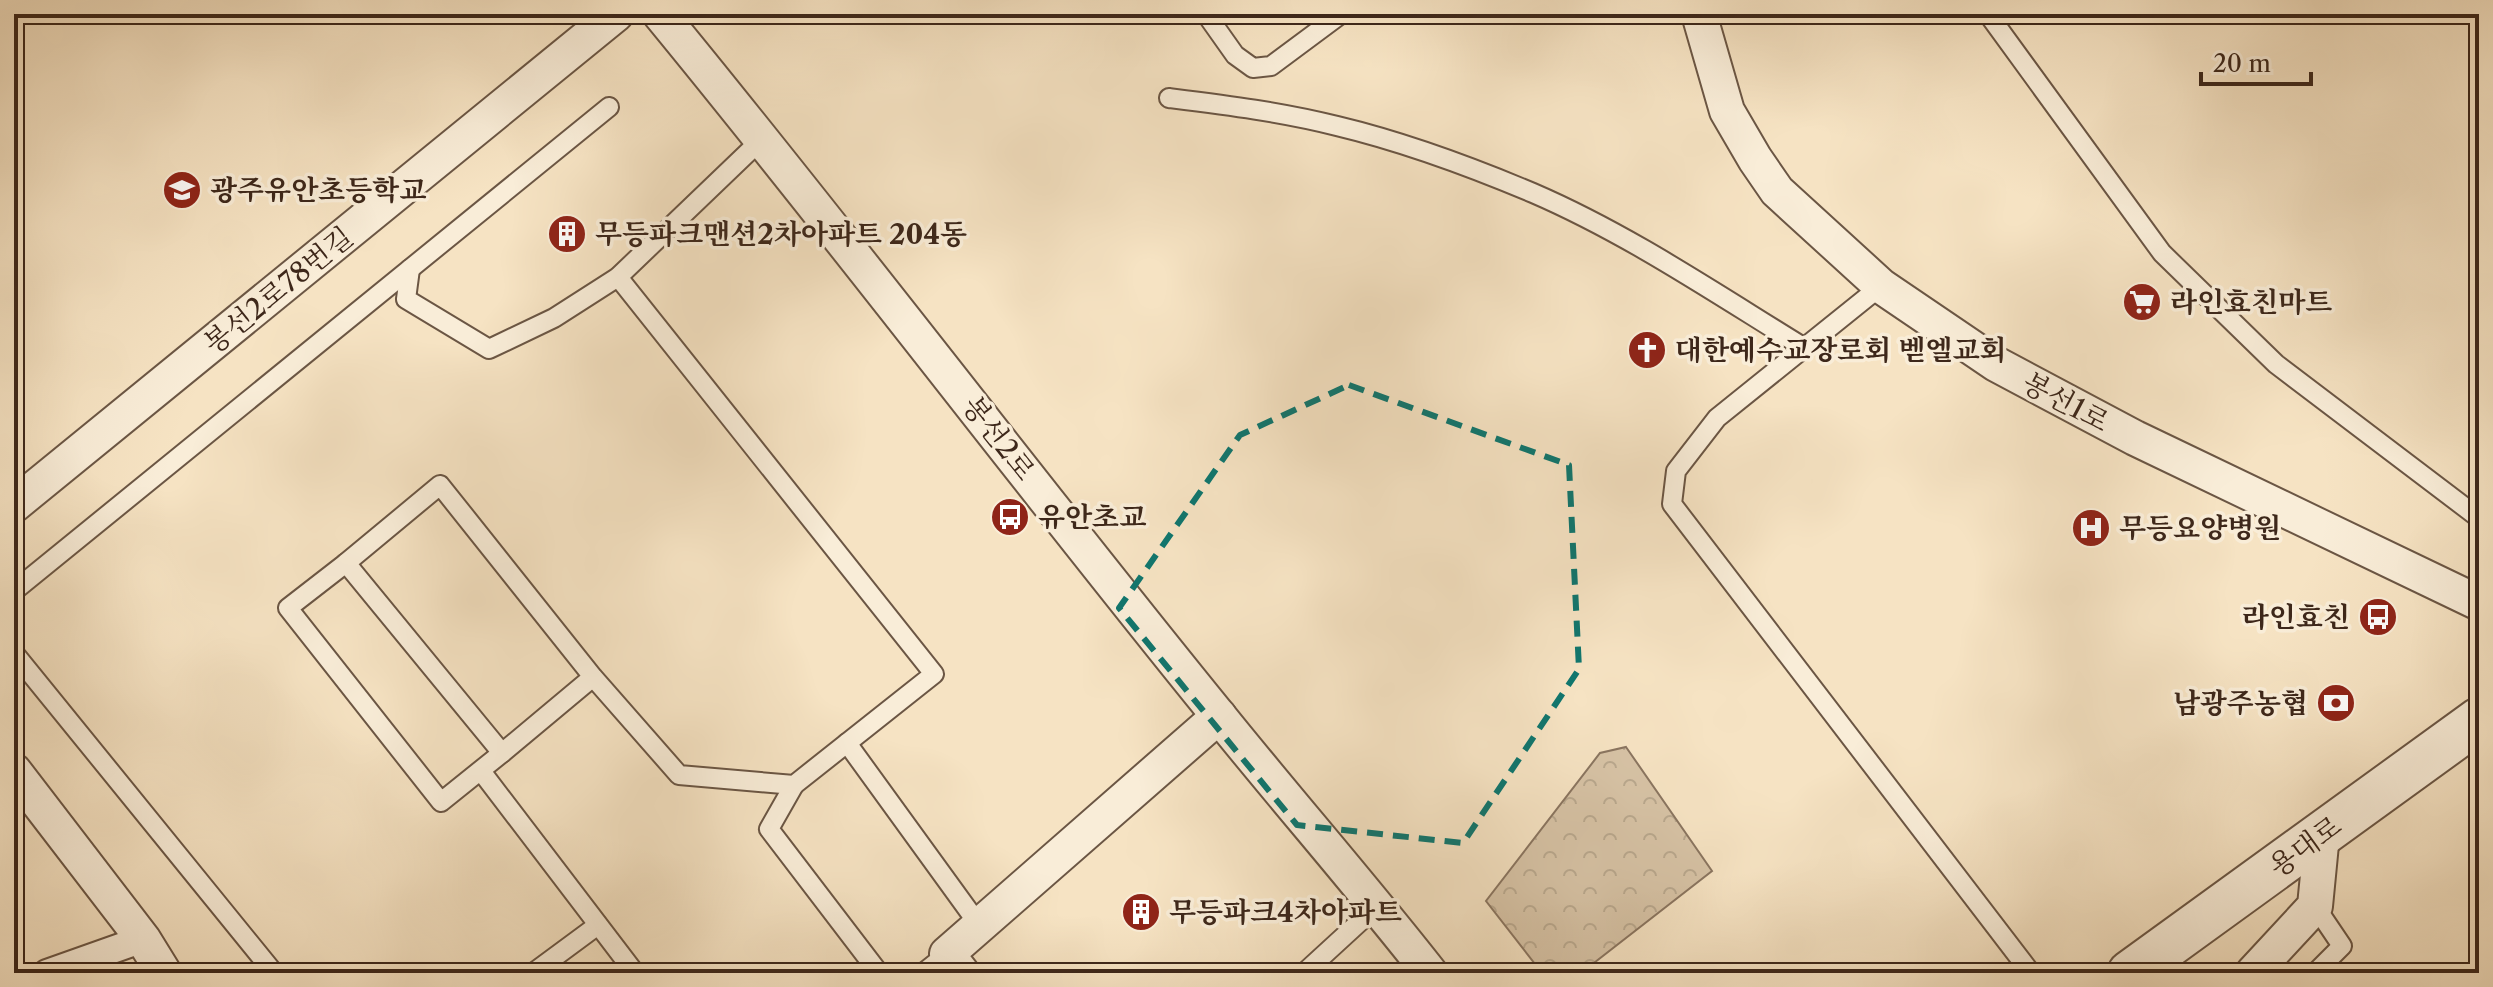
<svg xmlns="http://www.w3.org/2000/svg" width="2493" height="987" font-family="'Libre Caslon Text','Noto Serif KR',serif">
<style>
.forest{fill:url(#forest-crowns);stroke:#8a7560;stroke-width:2}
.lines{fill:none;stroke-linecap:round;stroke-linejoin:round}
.service-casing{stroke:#6b5644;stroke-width:22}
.pedestrian-casing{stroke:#6b5644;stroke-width:30}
.minor-casing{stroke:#6b5644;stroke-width:38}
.tertiary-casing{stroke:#6b5644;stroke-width:48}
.service{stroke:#f9edd8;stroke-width:18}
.pedestrian{stroke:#f9edd8;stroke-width:26}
.minor{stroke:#f9edd8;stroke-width:34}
.tertiary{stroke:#f9edd8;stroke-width:44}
.marked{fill:none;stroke:#0f766e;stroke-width:6;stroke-dasharray:16 10;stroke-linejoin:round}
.labels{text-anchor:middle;stroke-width:7;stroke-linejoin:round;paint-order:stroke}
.poi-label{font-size:28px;font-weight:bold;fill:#3d271a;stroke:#f9edd8;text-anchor:start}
.street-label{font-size:28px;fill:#3d271a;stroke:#f9edd8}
</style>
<defs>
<pattern id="forest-crowns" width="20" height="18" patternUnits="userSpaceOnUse" patternTransform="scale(2)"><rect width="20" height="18" fill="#d7c3a6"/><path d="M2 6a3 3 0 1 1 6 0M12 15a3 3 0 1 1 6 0" fill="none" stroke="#b9a88e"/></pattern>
</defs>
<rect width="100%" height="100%" fill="#f6e3c3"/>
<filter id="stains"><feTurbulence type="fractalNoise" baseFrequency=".0025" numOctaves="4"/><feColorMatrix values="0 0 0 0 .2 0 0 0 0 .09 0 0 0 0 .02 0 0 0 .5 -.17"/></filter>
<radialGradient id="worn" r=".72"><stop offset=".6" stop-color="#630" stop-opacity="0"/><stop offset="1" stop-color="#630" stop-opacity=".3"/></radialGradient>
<polygon class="forest" points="1626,747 1712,871 1581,973 1542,973 1486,901 1600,753"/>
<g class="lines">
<g class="service-casing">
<g id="service">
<polyline points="1206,14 1235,55 1253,68 1271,66 1341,14"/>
<polyline points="1988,14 2162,253 2276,364 2479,518"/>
<path d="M 1169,98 C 1225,105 1282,112 1337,126 C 1404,142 1469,166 1533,193 C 1628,234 1715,293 1803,347"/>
<polyline points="410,269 406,299 489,349 554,318 618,277 762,139"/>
<polyline points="1881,286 1717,418 1676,471 1672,504 2031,973"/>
<polyline points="346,563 288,608 441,802 502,753"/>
<polyline points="14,591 609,107"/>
<polyline points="14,653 274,973"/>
<polyline points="593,677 502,753 346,563 440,485 593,677 679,775 794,785 934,674 618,277"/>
<polyline points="847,743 979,925"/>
<polyline points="481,771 635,973"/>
<polyline points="794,785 769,829 879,973"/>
<polyline points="2315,906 2342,946 2315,973"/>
<polyline points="533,973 598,925"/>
<polyline points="923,973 947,954"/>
<polyline points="1304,973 1377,906"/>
</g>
</g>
<g class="pedestrian-casing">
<polyline id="pedestrian" points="47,973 143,939"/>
</g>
<g class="minor-casing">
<g id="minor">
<path d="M 660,14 C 850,245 1029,483 1218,715 C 1288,802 1361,885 1430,973"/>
<polyline points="1699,14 1727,111 1755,159 1777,191 1881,286 1996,364 2135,438 2479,603"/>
<polyline points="14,505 616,14"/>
<polyline points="14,771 143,939 164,973"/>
<polyline points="962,973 947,954 1219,716"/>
<polyline points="2253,973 2315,906 2322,834"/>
</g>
</g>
<g class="tertiary-casing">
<polyline id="tertiary" points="2130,973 2479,720"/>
</g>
<use href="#service" class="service"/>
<use href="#pedestrian" class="pedestrian"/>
<use href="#minor" class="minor"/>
<use href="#tertiary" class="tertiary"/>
</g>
<path class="marked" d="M 1349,385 L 1569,465 L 1579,669 L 1463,843 L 1297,825 L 1119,608 L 1240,435 Z"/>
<defs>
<g id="school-disc" transform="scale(2)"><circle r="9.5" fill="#8f2418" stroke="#f9edd8"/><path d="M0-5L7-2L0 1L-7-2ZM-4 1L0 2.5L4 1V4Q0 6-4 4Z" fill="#fff"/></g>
<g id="building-disc" transform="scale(2)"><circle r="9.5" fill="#8f2418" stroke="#f9edd8"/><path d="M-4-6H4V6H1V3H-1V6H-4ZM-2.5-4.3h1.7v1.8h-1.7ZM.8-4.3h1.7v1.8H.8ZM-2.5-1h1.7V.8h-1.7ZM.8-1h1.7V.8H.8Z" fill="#fff"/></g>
<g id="supermarket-disc" transform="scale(2)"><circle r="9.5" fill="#8f2418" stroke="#f9edd8"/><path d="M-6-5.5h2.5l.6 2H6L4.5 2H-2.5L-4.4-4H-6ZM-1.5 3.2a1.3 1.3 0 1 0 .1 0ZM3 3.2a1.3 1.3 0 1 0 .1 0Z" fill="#fff"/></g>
<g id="church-disc" transform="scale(2)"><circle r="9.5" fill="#8f2418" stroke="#f9edd8"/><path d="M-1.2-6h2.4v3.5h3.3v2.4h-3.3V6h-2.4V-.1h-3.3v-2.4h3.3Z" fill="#fff"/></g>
<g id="bus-disc" transform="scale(2)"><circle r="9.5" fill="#8f2418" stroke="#f9edd8"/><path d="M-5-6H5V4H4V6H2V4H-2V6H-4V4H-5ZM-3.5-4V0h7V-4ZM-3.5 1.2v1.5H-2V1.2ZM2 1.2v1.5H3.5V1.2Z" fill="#fff"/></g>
<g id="hospital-disc" transform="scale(2)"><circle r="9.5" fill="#8f2418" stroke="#f9edd8"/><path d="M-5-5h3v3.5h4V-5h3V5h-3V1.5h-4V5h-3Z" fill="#fff"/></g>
<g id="bank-disc" transform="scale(2)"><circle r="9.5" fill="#8f2418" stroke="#f9edd8"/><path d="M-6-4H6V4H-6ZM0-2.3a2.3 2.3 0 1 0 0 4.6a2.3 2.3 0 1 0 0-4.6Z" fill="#fff"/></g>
</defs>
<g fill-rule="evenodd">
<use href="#school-disc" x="182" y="190"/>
<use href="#building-disc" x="567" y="234"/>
<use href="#supermarket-disc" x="2142" y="302"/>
<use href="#church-disc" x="1647" y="350"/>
<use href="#bus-disc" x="1010" y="517"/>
<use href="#hospital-disc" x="2091" y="528"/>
<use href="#bus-disc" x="2378" y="617"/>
<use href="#bank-disc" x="2336" y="703"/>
<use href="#building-disc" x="1141" y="912"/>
</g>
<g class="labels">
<g class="poi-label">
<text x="210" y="200">광주유안초등학교</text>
<text x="595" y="244">무등파크맨션2차아파트 204동</text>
<text x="2170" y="312">라인효친마트</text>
<text x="1675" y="360">대한예수교장로회 벧엘교회</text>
<text x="1038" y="527">유안초교</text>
<text x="2119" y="538">무등요양병원</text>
<text x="2350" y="627" text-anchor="end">라인효친</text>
<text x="2308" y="713" text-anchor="end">남광주농협</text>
<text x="1169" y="922">무등파크4차아파트</text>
</g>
<g class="street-label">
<text transform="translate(278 290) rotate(-39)" y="10">봉선2로78번길</text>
<text transform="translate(2066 402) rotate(28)" y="10">봉선1로</text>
<text transform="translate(999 438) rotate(52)" y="10">봉선2로</text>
<text transform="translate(2305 846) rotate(-36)" y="10">용대로</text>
</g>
</g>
<rect width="2493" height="987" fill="none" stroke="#f6e3c3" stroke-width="48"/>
<rect x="16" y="16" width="2461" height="955" fill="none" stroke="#3d271a" stroke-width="4"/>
<rect x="24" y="24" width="2445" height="939" fill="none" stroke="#3d271a" stroke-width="2"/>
<path d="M2201 72v12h110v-12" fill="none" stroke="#3d271a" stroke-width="4"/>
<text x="2213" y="72" font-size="24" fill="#3d271a" stroke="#f9edd8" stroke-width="6" paint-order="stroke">20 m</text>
<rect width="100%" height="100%" filter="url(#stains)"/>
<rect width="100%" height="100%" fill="url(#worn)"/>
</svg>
